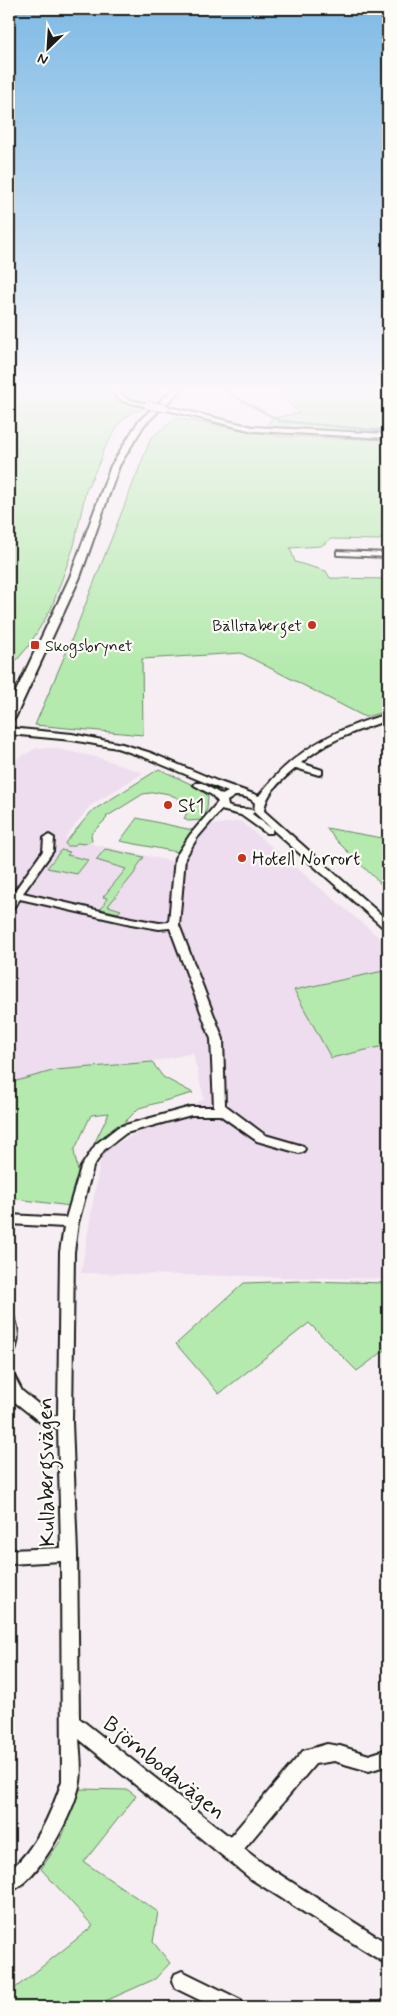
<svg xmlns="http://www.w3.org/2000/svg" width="397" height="2016" font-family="Mynerve,sans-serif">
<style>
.built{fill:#ede}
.green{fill:#b4eaad;stroke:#688364}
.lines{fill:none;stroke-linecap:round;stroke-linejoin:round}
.stream{stroke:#578092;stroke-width:2}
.minor-casing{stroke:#1c1c1c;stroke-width:4}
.major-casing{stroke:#1c1c1c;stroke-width:4}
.minor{fill:#fdfcf7;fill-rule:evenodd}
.major{fill:#fdfcf7;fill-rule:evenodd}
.minor-bridge-casing{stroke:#1c1c1c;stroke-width:9;stroke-linecap:butt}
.minor-bridge{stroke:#fdfcf7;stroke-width:7}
.poi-dot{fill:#c8321e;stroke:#fdfcf7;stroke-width:2}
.labels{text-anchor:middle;stroke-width:4.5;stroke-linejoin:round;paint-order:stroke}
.far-poi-label{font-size:16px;fill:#1c1c1c;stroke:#fdfcf7;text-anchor:end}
.poi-label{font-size:19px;fill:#1c1c1c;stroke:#fdfcf7;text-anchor:start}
.near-street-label{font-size:22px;fill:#1c1c1c;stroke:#fdfcf7}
</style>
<rect width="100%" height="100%" fill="#f6eef3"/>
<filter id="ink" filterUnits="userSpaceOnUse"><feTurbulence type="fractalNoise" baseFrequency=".02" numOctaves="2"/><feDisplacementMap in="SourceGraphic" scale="10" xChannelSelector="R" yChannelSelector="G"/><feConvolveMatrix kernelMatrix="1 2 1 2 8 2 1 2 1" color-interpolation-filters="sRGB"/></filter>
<g filter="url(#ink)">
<polygon class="built" points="37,748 53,748 100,758 143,773 90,806 65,838 175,862 187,860 191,848 211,825 241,821 388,945 388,1279 81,1273 102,1151 204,1099 193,1053 152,1062 56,1070 9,1083 9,763"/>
<g class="green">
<polygon points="9,389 163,389 148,400 140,410 133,412 120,422 102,453 102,457 86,490 74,546 51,609 28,647 9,669"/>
<polygon points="272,389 388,389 388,435 266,428 272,418 300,413"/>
<polygon points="176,418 278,436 388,440 388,529 380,540 331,539 321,546 290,548 295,562 326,571 330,578 388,579 388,711 365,717 241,653 142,659 143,735 35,725 71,641 151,438"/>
<polygon points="159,769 195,786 208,796 207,809 202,820 188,821 184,819 189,808 188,803 169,794 158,792 143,794 106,817 107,818 91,834 92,841 84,844 77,843 74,846 67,846 65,843 92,811"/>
<polygon points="137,818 192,830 192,833 177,852 120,841"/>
<polygon points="326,828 388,839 388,891 339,843"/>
<polygon points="105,849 144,857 137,867 137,870 108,906 121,910 118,913 101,909 107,898 103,897 126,869 96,860"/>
<polygon points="61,850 70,852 67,855 88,860 77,874 47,868"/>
<polygon points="388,970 388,1045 331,1058 294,990"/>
<polygon points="152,1062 163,1077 193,1093 139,1108 126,1121 94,1144 109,1113 91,1115 74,1151 79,1177 70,1206 9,1198 9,1083 56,1070"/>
<polygon points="303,1281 388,1283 388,1348 357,1371 309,1323 219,1394 176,1344 244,1283"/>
<polygon points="79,1789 128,1790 136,1796 84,1862 158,1912 153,1942 170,1963 155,1979 92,2007 9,2007 9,1993 93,1926 41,1869 61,1840"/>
</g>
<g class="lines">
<polyline class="stream" points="221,389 280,421 375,430 388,429"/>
<g class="minor-casing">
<g id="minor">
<polygon points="109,389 116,389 126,399 151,405 148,407 122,401"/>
<polygon points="165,406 253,427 388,434 388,438 253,431 163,409 162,408"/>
<polygon points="337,551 388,553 388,557 340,555 337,555"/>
<path d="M 388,714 L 388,720 C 354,732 329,739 301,763 L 322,770 L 322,774 L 319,775 L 296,768 C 282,780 266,792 264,811 L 388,921 L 388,929 L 384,928 L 272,829 L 272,833 L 266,833 L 241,815 L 221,810 L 197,838 L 185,858 L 179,925 L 223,1039 L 225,1105 L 265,1135 L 303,1146 L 305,1149 L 303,1152 L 299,1153 L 257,1141 L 220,1115 L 191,1115 L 126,1133 L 104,1150 L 93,1167 L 78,1223 L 74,1252 L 72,1422 L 77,1554 L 79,1718 L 230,1837 L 303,1751 L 327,1744 L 340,1746 L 369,1755 L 388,1749 L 388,1765 L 369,1771 L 334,1761 L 315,1764 L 244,1849 L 265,1865 L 388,1944 L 388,1965 L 251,1879 L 79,1739 C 80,1753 82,1769 80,1782 C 74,1813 39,1881 9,1892 L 9,1871 C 36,1848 51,1814 62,1781 L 61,1561 L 9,1564 L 9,1550 L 61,1548 L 58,1428 L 45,1426 L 11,1399 L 9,1395 L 9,1374 L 14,1376 L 22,1391 L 53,1416 L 58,1416 L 60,1252 L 64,1227 L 9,1224 L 9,1215 L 66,1218 L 81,1167 L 96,1144 L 118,1127 L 191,1107 L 214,1107 L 211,1039 L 170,928 L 159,929 L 131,924 L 20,899 L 13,908 L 9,909 L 9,899 L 43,851 L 44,838 L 49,835 L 54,838 L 53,851 L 23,893 L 131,918 L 159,923 L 169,922 L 175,858 L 190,835 L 218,802 L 212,795 L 194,785 L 196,783 L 202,783 L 222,795 L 228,792 L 144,757 L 117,748 L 72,740 L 9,734 L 9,728 L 72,734 L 122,744 L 151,753 L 217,781 L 259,796 C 291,752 336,728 388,714 ZM 235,796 C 243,796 250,797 255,803 L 254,811 C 247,807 236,811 228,806 L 227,801 ZM 254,812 L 256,814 L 272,829 L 252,814 Z"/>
<path d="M 9,1317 L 14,1318 C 19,1328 19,1342 14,1352 L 9,1353 Z"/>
<polygon points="182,1971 241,2000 244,2007 214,2007 175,1988 172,1981 175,1974"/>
</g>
</g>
<g class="major-casing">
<polygon id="major" points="173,389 182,389 144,425 119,466 80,577 15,718 9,721 9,706 70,577 111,466 138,422"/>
</g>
<use href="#minor" class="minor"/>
<use href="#major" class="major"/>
<g class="minor-bridge-casing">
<polyline id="minor-bridge" points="148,405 165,408"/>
</g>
<use href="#minor-bridge" class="minor-bridge"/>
</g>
</g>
<linearGradient id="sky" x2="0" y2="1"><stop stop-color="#7ebae5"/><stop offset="0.58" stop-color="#fbf7fa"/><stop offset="1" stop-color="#fbf7fa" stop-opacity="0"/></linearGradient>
<rect width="397" height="671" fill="url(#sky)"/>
<g class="poi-dot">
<circle cx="312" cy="625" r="5"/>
<rect x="30" y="640" width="10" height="10" rx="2.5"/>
<circle cx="168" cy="805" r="5"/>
<circle cx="242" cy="858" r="5"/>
</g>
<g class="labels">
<g class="far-poi-label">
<text x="302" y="631">Bällstaberget</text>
<text x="45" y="651" text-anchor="start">Skogsbrynet</text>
</g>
<g class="poi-label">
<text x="178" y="812">St1</text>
<text x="252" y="865">Hotell Norrort</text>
</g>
<g class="near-street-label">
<text transform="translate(45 1472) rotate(-91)" y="8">Kullabergsvägen</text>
<text transform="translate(165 1767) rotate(39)" y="8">Björnbodavägen</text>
</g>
</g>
<rect width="397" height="2016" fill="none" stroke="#fdfcf7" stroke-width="30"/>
<rect x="15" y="15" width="367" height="1986" fill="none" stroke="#1c1c1c" stroke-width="2" filter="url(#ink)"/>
<g transform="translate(48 48) rotate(205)" stroke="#fdfcf7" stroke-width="4" paint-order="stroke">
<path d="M0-4L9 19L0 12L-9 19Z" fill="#1c1c1c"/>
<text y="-8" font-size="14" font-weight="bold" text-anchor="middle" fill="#1c1c1c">N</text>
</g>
</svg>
